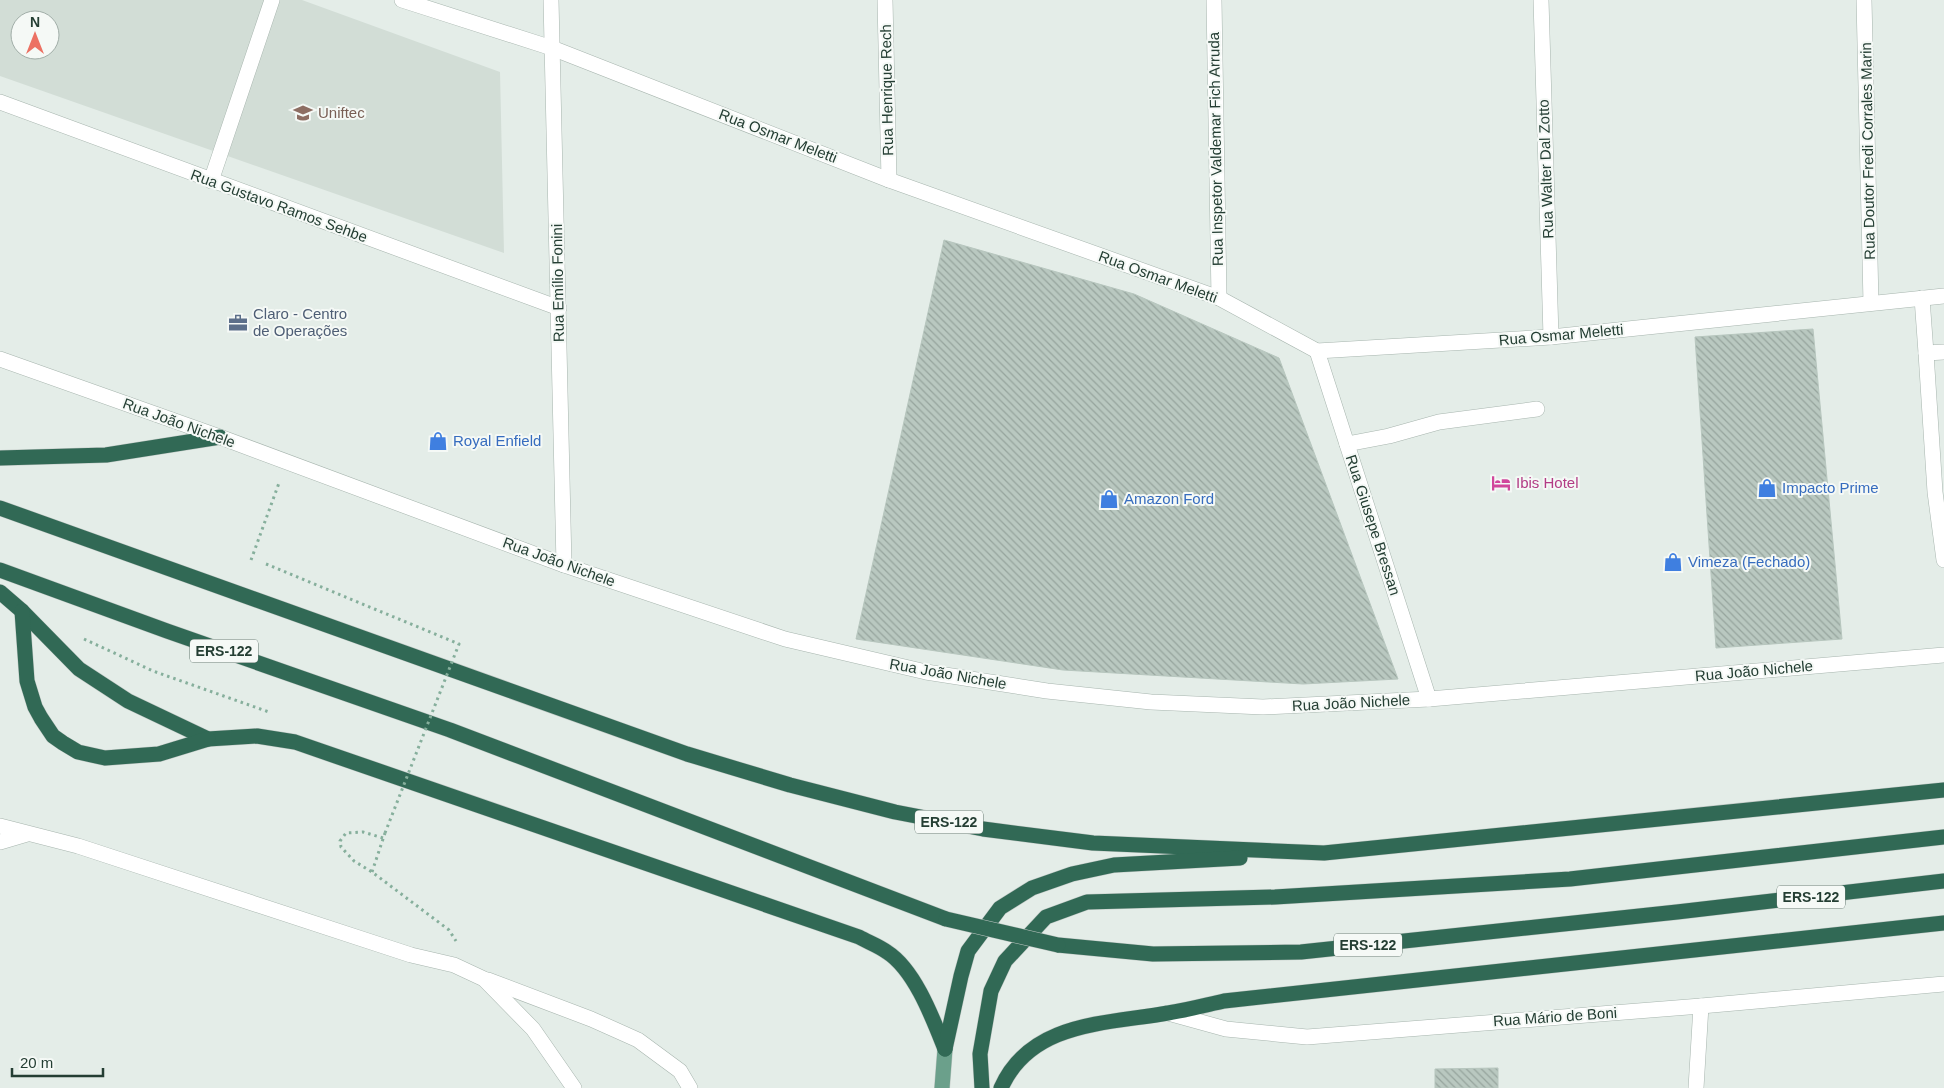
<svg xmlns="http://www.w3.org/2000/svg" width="1944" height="1088" font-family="Helvetica,sans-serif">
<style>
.built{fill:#d2ddd6;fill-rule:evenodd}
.building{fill:url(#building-back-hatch);stroke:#b7c6be}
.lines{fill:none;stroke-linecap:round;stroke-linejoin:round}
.minor-casing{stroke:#a7b5ae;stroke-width:16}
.major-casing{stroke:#c2c9c6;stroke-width:16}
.highway-casing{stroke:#c2c9c6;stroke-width:16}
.path{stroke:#86af9c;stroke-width:3;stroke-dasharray:2.5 4;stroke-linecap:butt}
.minor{stroke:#fff;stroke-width:15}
.major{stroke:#6ba08b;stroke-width:15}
.highway{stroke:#316955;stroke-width:15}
.highway-bridge-casing{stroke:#c2c9c6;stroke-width:16;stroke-linecap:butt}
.path-bridge{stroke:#86af9c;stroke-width:3;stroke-dasharray:2.5 4;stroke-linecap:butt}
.highway-bridge{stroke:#316955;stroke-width:15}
.labels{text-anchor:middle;stroke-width:4;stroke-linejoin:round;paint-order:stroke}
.shield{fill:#f5f9f6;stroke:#63766e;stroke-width:1}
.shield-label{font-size:14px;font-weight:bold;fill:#243e33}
.street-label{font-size:15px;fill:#243e33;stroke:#f5f9f6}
.education-label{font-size:15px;fill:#785e54;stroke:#f5f9f6;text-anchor:start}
.service-label{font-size:15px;fill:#4e5e75;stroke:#f5f9f6;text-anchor:start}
.shop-label{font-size:15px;fill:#366cbe;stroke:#f5f9f6;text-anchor:start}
.hotel-label{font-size:15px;fill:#b23c85;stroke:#f5f9f6;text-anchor:start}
</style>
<defs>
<pattern id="building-back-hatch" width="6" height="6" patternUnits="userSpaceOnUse" patternTransform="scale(1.25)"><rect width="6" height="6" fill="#b9c8c0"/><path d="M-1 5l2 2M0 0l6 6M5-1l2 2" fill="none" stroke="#96a49d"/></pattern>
</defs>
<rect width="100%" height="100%" fill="#e4ede8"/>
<path class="built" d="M 0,0 L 302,0 L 500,72 L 504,253 L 0,76 ZM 20,20 L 50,20 L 50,50 L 20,50 Z"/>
<g class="building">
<polygon points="944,240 1134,294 1279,358 1398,679 1303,684 1063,670 856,639"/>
<polygon points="1813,329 1842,639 1716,648 1695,337"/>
<polygon points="1498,1068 1498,1088 1435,1088 1435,1069"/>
</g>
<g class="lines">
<g class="minor-casing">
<g id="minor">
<polyline points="402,0 552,48 889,180 1219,298 1317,351 1551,337 1944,296"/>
<polyline points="551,0 564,565"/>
<polyline points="885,0 889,180"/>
<polyline points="1214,0 1219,298"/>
<polyline points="1541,0 1551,337"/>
<polyline points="1864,0 1871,303"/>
<polyline points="0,102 559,308"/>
<polyline points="211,181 272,0"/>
<polyline points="1922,298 1926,353 1944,352"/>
<polyline points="1317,351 1429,699"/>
<polyline points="1926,353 1935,492 1944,560"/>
<polyline points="0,359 220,437 564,565 785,639 926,672 1047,691 1151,702 1263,707 1429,699 1944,655"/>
<polyline points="1347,444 1389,436 1439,422 1537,409"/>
<polyline points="0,826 78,846 411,955 454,965 484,979 533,1029 574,1088"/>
<polyline points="0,842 27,834"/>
<polyline points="488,980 591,1019 638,1040 680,1071 690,1088"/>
<polyline points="1168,1013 1226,1029 1307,1037 1701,1006 1944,984"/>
<polyline points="1696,1088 1701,1006"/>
</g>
</g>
<g class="major-casing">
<polyline id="major" points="942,1088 945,1049"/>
</g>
<g class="highway-casing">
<g id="highway">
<polyline points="0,458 106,455 220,437"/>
<polyline points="0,508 687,754 790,785 895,812 983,829 1093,843 1324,853 1944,790"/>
<polyline points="0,570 167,631 450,730 946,919"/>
<path d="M 0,592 L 22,611 L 79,669 L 128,701 L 208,739 L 257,736 L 295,742 L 859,937 C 868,942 879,946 887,952 C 915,970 933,1019 945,1049"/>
<polyline points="22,611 27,681 35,707 41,718 53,736 63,743 78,752 105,758 159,754 208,739"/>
<polyline points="1058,945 1153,954 1301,952 1677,912 1944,881"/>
<polyline points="945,1049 961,976 968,951 1000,908 1032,888 1072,874 1114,865 1240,858"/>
<polyline points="982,1088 980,1054 991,991 1005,961 1046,917 1087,902 1275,897 1570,879 1944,837"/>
<path d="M 1001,1088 C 1031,1021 1107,1024 1168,1013 C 1187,1010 1206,1005 1224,1001 L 1944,923"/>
</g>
</g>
<g class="path">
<polyline points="251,560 279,483"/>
<polyline points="84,639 153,671 269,712"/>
<polyline points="383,838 363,832 346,833 340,841 341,847 354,861 372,872 449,930 456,941"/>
<polyline points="372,872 385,833"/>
</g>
<use href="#minor" class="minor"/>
<use href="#major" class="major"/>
<use href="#highway" class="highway"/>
<g class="highway-bridge-casing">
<polyline id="highway-bridge" points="946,919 1058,945"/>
</g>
<polyline class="path-bridge" points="266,564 459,644 385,833"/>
<use href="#highway-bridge" class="highway-bridge"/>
</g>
<defs>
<g id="university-bare" transform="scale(1.5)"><path d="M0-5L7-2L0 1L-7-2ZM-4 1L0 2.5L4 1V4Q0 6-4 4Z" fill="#8d6e63" stroke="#f5f9f6" stroke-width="2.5" paint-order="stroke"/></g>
<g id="office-bare" transform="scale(1.5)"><path d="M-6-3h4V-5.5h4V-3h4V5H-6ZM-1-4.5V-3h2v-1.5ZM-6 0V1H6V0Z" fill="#5c6f8a" stroke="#f5f9f6" stroke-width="2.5" paint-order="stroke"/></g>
<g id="shop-bare" transform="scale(1.5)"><path d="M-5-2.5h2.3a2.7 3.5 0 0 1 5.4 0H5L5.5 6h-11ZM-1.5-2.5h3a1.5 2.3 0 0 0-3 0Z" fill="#3f7fe0" stroke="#f5f9f6" stroke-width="2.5" paint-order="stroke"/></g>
<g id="hotel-bare" transform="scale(1.5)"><path d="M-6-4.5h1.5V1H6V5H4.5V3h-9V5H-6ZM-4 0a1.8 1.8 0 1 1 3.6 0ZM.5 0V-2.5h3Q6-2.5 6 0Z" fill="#d1479c" stroke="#f5f9f6" stroke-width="2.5" paint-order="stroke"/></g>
</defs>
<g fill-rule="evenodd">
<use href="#university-bare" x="303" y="113"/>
<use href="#office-bare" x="238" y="323"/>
<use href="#shop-bare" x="438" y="441"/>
<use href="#hotel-bare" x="1501" y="483"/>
<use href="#shop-bare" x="1767" y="488"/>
<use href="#shop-bare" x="1109" y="499"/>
<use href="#shop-bare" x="1673" y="562"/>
</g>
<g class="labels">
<g class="shield">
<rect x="190" y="639.5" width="68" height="23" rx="4"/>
<rect x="915" y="810.5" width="68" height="23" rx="4"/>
<rect x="1777" y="885.5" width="68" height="23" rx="4"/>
<rect x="1334" y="933.5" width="68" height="23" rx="4"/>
</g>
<g class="shield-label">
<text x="224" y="656">ERS-122</text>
<text x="949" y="827">ERS-122</text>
<text x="1811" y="902">ERS-122</text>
<text x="1368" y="950">ERS-122</text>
</g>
<g class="street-label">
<text transform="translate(887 90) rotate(-91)" y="5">Rua Henrique Rech</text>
<text transform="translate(778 136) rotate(21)" y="5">Rua Osmar Meletti</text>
<text transform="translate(1216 149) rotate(-91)" y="5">Rua Inspetor Valdemar Fich Arruda</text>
<text transform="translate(1868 151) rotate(-91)" y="5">Rua Doutor Fredi Corrales Marin</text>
<text transform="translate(1546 169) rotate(-92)" y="5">Rua Walter Dal Zotto</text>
<text transform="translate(279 206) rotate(20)" y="5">Rua Gustavo Ramos Sehbe</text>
<text transform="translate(1158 277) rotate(20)" y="5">Rua Osmar Meletti</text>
<text transform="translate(558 283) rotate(-91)" y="5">Rua Emílio Fonini</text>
<text transform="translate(1561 335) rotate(-5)" y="5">Rua Osmar Meletti</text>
<text transform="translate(179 423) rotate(20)" y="5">Rua João Nichele</text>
<text transform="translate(1373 525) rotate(72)" y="5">Rua Giusepe Bressan</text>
<text transform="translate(559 562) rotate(20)" y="5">Rua João Nichele</text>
<text transform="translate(1754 671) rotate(-5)" y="5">Rua João Nichele</text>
<text transform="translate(948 674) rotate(10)" y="5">Rua João Nichele</text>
<text transform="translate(1351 703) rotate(-3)" y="5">Rua João Nichele</text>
<text transform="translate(1555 1017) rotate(-4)" y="5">Rua Mário de Boni</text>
</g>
<g class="education-label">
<text x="318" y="118">Uniftec</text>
</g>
<g class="service-label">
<text x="253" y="319">Claro - Centro<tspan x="253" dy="17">de Operações</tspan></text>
</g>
<g class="shop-label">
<text x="453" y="446">Royal Enfield</text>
<text x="1782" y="493">Impacto Prime</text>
<text x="1124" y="504">Amazon Ford</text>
<text x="1688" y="567">Vimeza (Fechado)</text>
</g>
<g class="hotel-label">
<text x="1516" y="488">Ibis Hotel</text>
</g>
</g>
<g transform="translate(35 35)"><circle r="24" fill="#f5f9f6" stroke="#a1aea8"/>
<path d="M0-4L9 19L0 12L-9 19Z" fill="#ec7163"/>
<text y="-8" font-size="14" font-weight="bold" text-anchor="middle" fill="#243e33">N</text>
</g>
<path d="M12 1068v8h91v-8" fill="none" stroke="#243e33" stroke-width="2.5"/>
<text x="20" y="1068" font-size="15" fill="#243e33" stroke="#f5f9f6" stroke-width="4" paint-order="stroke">20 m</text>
</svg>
